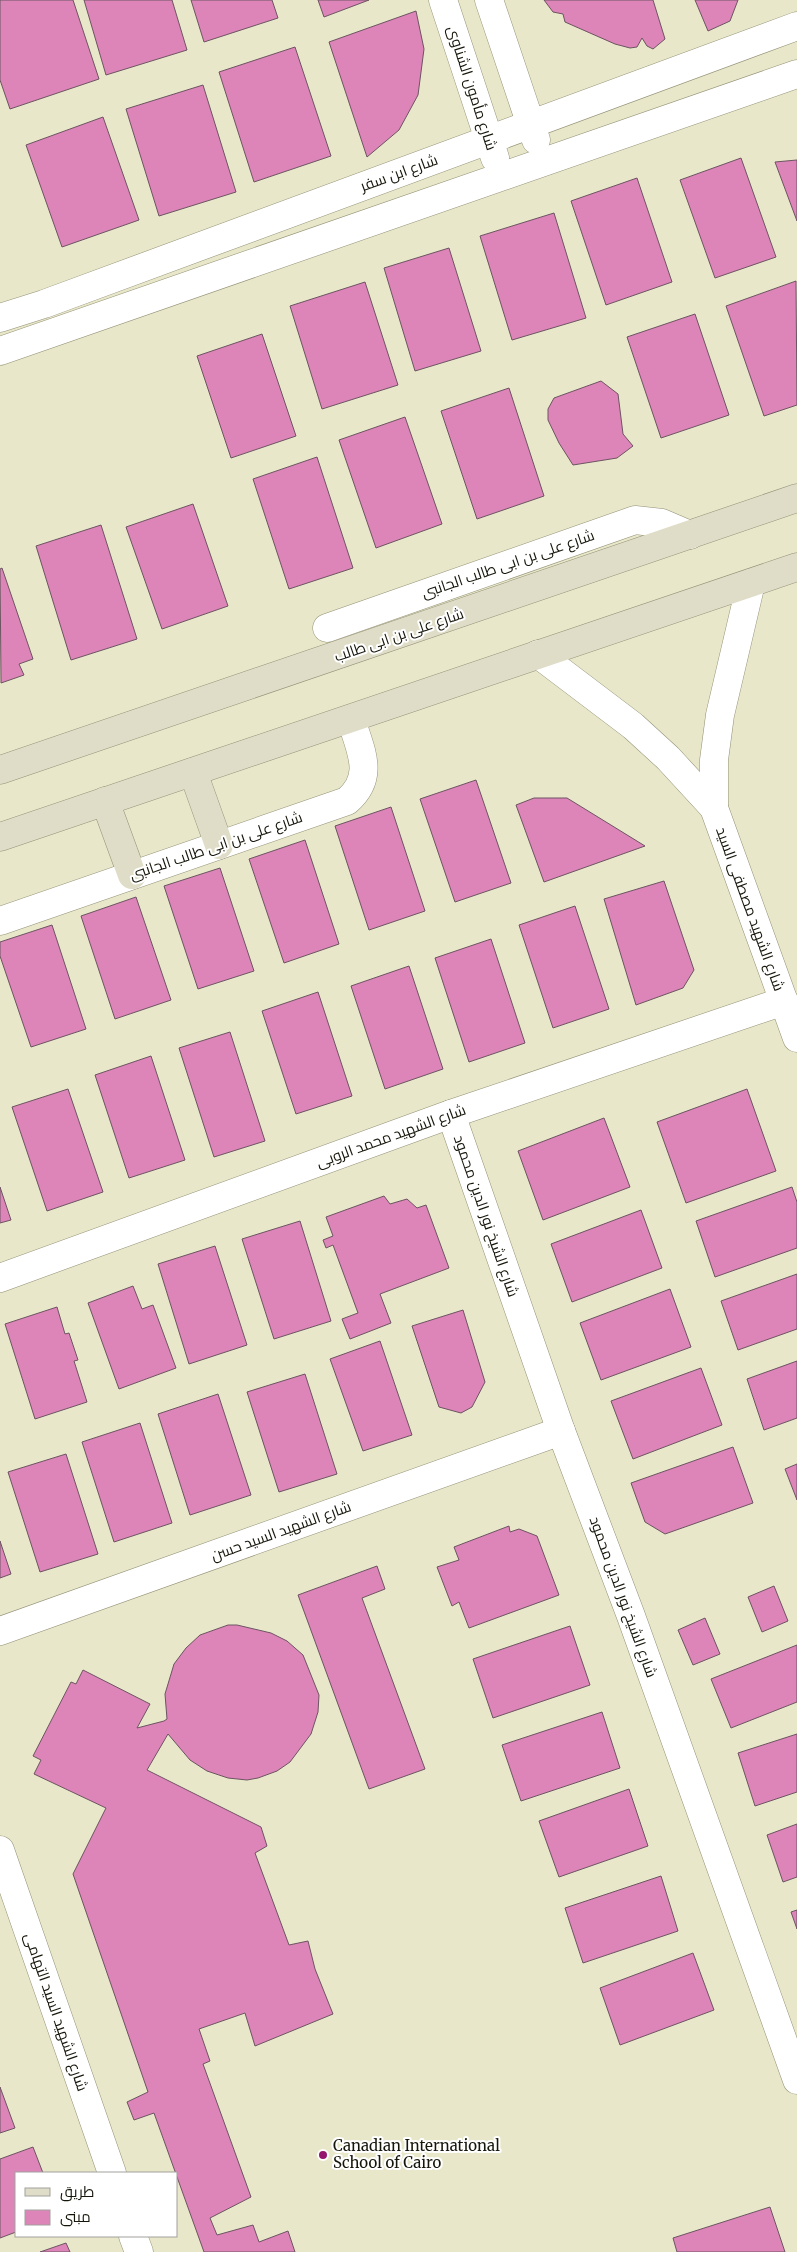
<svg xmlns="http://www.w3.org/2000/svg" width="797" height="2252" font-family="Merriweather,Cairo,serif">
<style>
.building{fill:#dd84b8;stroke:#6d5462}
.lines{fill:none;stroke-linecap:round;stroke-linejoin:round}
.street-casing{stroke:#939176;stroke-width:29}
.secondary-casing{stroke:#939176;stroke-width:29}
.street{stroke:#fff;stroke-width:28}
.secondary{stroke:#dfddc8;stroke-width:28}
.poi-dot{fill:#94146e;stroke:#fff;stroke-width:2}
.labels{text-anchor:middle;stroke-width:4;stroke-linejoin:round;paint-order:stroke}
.street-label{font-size:15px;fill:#16150a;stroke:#fff}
.poi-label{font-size:15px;fill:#16150a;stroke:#fff;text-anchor:start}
</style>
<rect width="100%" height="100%" fill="#e8e7c9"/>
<g class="building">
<polygon points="0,0 73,0 99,79 10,109 0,80"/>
<polygon points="84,0 172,0 187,50 106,75"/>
<polygon points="191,0 272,0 278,18 204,42"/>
<polygon points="318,0 369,0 324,17"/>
<polygon points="544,0 653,0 665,39 653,49 647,46 642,38 637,47 630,48 615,44 565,22 563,14 553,12"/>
<polygon points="695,0 738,0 730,21 708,31"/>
<polygon points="416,11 424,49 418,95 399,130 367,157 329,42"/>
<polygon points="295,47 331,156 254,182 219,72"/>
<polygon points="203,85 236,192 159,216 126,109"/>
<polygon points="103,117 139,220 62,247 26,145"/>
<polygon points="741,158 776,257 715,278 680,180"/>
<polygon points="797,160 797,221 775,162"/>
<polygon points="637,178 672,282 606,305 571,201"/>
<polygon points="554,213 586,318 512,340 480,236"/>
<polygon points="449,248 481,351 415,371 384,268"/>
<polygon points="796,281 797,405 764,416 726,306"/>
<polygon points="365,282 398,385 322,409 290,306"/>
<polygon points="695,314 729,415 661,438 627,337"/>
<polygon points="262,334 296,436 231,458 197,356"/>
<polygon points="601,381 618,394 623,434 633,446 617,458 573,465 559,443 548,420 548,409 554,398"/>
<polygon points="509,388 544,496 477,519 441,411"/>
<polygon points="405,417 442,524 376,548 339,440"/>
<polygon points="317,457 353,568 289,589 253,479"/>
<polygon points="193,504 228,606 162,629 126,527"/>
<polygon points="101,525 137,639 71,660 36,546"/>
<polygon points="2,568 33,659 19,664 24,675 1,683 0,569"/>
<polygon points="476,780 511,883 455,902 420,799"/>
<polygon points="534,798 567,798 645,846 544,882 516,805"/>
<polygon points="391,807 425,911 369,930 335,826"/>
<polygon points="305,840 339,944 284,963 249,859"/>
<polygon points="220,868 254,971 198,989 164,886"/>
<polygon points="664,881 694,970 683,988 636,1005 604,899"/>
<polygon points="136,897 171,1000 115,1019 81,916"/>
<polygon points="575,906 609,1009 553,1028 519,925"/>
<polygon points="52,925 86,1029 31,1047 0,956 0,942"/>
<polygon points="491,939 525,1043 469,1062 435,958"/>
<polygon points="409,966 443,1069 385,1089 351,986"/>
<polygon points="318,992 352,1096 296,1114 262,1011"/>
<polygon points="230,1032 265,1141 214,1157 179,1048"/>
<polygon points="151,1056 185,1160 129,1178 95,1075"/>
<polygon points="68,1089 103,1192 47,1211 12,1107"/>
<polygon points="747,1089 776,1171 686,1203 657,1122"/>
<polygon points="604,1118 630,1187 543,1220 518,1151"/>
<polygon points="0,1187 11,1220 0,1223"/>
<polygon points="792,1187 797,1202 797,1248 715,1277 696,1221"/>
<polygon points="384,1196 390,1204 407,1199 417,1208 426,1205 449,1268 380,1294 391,1323 350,1339 342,1319 358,1313 333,1245 326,1248 323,1240 333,1236 326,1217"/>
<polygon points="641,1210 662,1268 572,1302 551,1244"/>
<polygon points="300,1221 331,1321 274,1339 242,1239"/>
<polygon points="215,1246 247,1345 189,1364 158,1264"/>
<polygon points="797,1274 797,1329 738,1350 721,1301"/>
<polygon points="133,1286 142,1309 153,1305 176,1368 119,1389 88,1303"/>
<polygon points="670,1289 691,1347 601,1380 580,1323"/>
<polygon points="57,1307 65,1334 69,1333 78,1360 74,1361 87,1402 35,1419 5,1324"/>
<polygon points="463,1310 485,1382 472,1407 461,1413 439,1407 412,1326"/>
<polygon points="380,1341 412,1435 363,1451 330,1359"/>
<polygon points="797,1361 797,1418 764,1430 747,1379"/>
<polygon points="701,1368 722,1425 633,1459 611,1401"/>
<polygon points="305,1374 337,1474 279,1492 247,1392"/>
<polygon points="218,1394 251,1495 190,1515 158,1414"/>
<polygon points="140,1423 172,1523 114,1542 82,1442"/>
<polygon points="733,1447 753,1503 665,1534 645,1522 631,1483"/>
<polygon points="66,1454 98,1554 40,1572 8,1472"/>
<polygon points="797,1464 797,1500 785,1469"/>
<polygon points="509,1526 510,1532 519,1529 537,1536 559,1595 469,1628 459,1602 452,1606 437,1567 459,1560 454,1547"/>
<polygon points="0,1541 11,1574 0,1578"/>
<polygon points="377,1566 385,1589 362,1598 425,1769 369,1789 298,1595"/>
<polygon points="774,1586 788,1621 762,1632 748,1597"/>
<polygon points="705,1618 720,1654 693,1665 678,1630"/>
<polygon points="228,1625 237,1625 271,1633 287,1641 303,1655 319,1695 318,1712 311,1734 290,1762 277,1771 258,1778 247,1780 228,1778 207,1771 190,1760 168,1734 147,1770 261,1827 267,1846 255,1853 289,1945 308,1941 315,1969 333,2014 255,2046 245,2013 199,2029 210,2061 203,2064 251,2197 210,2218 217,2235 253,2225 259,2242 288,2231 295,2252 204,2252 154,2113 134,2120 127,2102 148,2092 73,1874 106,1808 34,1774 41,1760 33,1756 71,1682 76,1684 83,1670 150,1704 137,1728 164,1721 167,1719 165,1694 174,1664 186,1648 200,1635"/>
<polygon points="570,1626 590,1685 493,1718 473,1659"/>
<polygon points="797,1645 797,1702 731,1728 711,1679"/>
<polygon points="602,1712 620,1768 521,1801 502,1745"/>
<polygon points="797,1734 797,1792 755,1806 738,1753"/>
<polygon points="629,1789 648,1846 559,1877 539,1821"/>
<polygon points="797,1824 797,1877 783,1882 767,1835"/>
<polygon points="661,1876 678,1931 583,1963 565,1908"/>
<polygon points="797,1910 797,1929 791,1912"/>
<polygon points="693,1953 714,2010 620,2045 600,1988"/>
<polygon points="0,2087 15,2128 0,2133"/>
<polygon points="33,2147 43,2173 16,2173 16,2232 0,2238 0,2159"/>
<polygon points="770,2207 785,2252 677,2252 673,2238"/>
<polygon points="66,2243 70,2252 40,2252"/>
</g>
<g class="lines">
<g class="street-casing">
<g id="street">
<polyline points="443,0 495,158"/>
<polyline points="489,0 536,140"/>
<polyline points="0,318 44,304 797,26"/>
<polyline points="0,351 797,74"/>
<polyline points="751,583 720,715 714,760 714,808 797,1038"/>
<polyline points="327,628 635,520 662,523 690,535"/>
<polyline points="538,654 633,726 668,758 714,808"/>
<path d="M 0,921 L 347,801 C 376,776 360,750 351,719"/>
<polyline points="451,1114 561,1431 631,1616 797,2080"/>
<polyline points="0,1278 451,1114 784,1001"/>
<polyline points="0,1631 561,1431"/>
<polyline points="0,1850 112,2173"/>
<polyline points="133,2236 139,2252"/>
</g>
</g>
<g class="secondary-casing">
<g id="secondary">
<polyline points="0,770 797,498"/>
<polyline points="193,772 219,845"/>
<polyline points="105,801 132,875"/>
<polyline points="0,837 797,567"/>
</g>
</g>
<use href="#street" class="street"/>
<use href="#secondary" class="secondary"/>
</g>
<circle class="poi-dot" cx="323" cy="2155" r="5"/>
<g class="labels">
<g class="street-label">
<text transform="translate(472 88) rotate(72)" y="5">شارع مأمون الشناوى</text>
<text transform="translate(399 173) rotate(-20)" y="5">شارع ابن سفر</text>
<text transform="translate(508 564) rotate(-19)" y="5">شارع على بن ابى طالب الجانبى</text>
<text transform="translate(399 635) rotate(-19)" y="5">شارع على بن ابى طالب</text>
<text transform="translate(216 846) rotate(-19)" y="5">شارع على بن ابى طالب الجانبى</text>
<text transform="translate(750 909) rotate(70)" y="5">شارع الشهيد مصطفى السيد</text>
<text transform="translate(391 1136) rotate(-20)" y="5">شارع الشهيد محمد الروبى</text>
<text transform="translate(486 1216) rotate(71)" y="5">شارع الشيخ نور الدين محمود</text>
<text transform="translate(281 1531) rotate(-20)" y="5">شارع الشهيد السيد حسن</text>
<text transform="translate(623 1597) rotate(70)" y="5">شارع الشيخ نور الدين محمود</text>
<text transform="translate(56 2012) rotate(71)" y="5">شارع الشهيد السيد التهامى</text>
</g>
<g class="poi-label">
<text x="333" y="2151">Canadian International<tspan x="333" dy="17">School of Cairo</tspan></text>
</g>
</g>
<rect x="15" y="2172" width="162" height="65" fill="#ffffff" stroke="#a2a19d"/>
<rect x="25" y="2188" width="25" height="8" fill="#dfddc8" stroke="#a2a19d"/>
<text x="60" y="2197" font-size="15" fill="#16150a">طريق</text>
<rect x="25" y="2210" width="25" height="15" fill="#dd84b8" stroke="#a2a19d"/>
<text x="60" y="2222" font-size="15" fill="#16150a">مبنى</text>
</svg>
